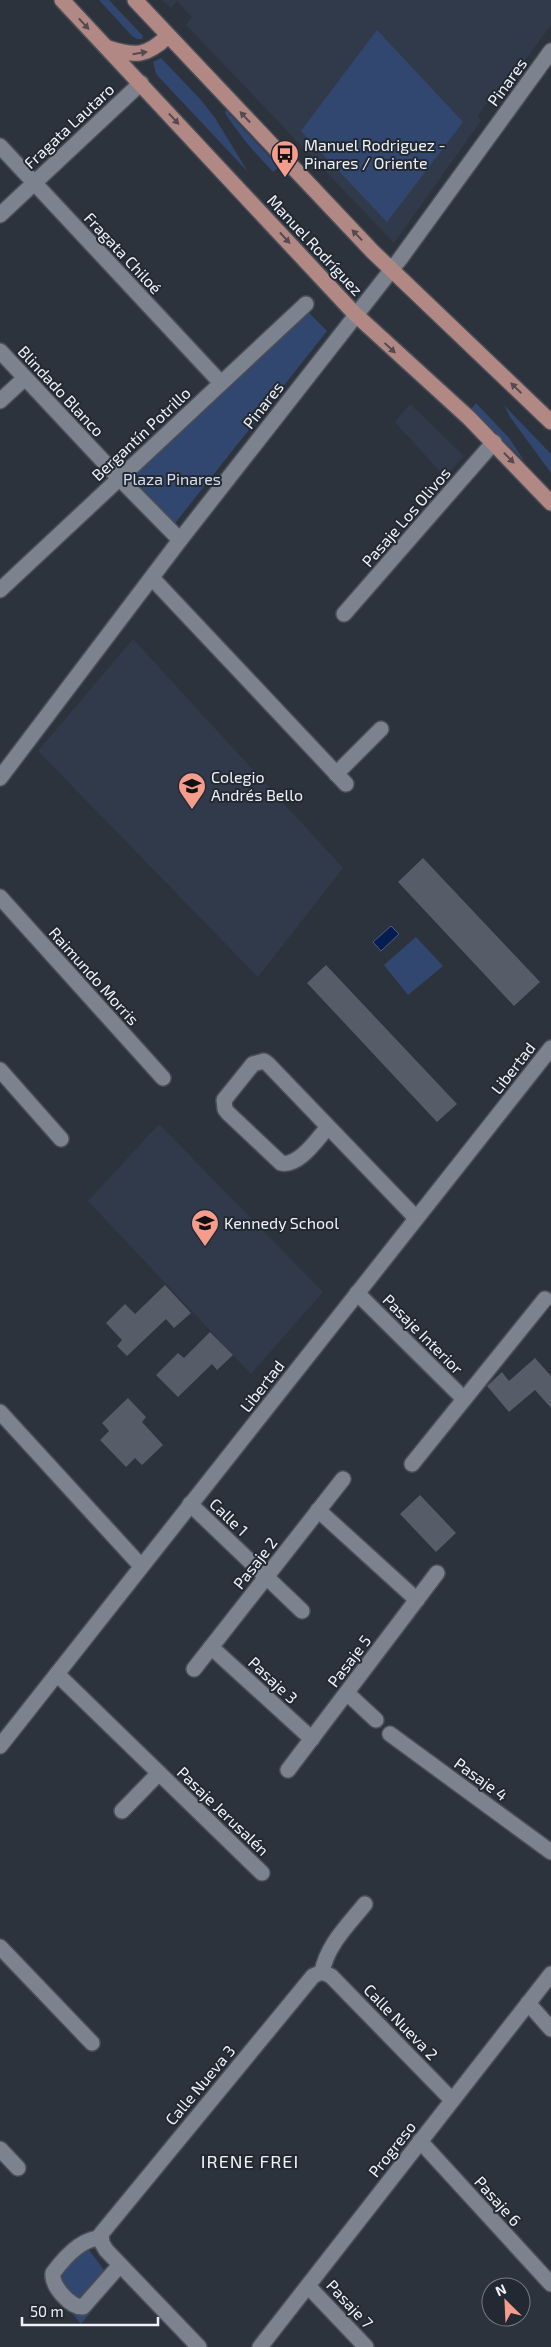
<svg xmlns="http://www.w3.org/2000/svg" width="551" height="2347" font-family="'Exo 2',sans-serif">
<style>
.built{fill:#313a4a}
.green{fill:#31476f}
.water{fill:#041e52;stroke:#4a5e84}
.building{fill:#565d68}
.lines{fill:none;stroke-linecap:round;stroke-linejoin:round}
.minor-casing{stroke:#494e57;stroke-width:18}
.major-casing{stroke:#494e57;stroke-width:18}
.minor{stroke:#7c838f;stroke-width:15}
.major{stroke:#b28885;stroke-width:15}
.oneway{fill:#554a4f}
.labels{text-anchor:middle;stroke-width:4;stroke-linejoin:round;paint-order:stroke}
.street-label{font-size:16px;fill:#eff3f9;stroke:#232932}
.poi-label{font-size:16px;fill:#eff3f9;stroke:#232932;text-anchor:start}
.park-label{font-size:16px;fill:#d5dff1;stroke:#232932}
.neighbourhood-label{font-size:18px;letter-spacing:1px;fill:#eff3f9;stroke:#232932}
</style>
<rect width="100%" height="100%" fill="#2d333d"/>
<g class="built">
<polygon points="162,0 551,0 551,25 494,103 490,100 484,107 478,116 481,121 394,243 186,25 192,17 177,1 171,8"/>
<polygon points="410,404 464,456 445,477 395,422"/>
<polygon points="133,639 343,868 258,977 38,751"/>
<polygon points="159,1124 323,1292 251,1374 88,1201"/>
</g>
<g class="green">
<polygon points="99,0 109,0 143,36 142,39 137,39 132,36"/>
<polygon points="377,30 463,122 387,222 301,131"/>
<polygon points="161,58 201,100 215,118 248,172 156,74 153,62"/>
<path d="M 226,110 L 279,167 L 273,172 C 255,153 239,135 225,113 Z"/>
<polygon points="307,311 327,331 172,527 136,487 133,476"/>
<polygon points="476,403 509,438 525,462 471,409"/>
<polygon points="504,405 551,454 551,473 510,417"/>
<polygon points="416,937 443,966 408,995 384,965"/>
<polygon points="79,2237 114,2283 81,2324 43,2278"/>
</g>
<polygon class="water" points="391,926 399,934 381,951 373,942"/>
<g class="building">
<polygon points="423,858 540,982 514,1006 398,882"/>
<polygon points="326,965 457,1104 437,1122 307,983"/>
<polygon points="165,1285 191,1313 174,1328 166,1319 127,1356 117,1346 122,1340 106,1323 125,1304 135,1314"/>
<polygon points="210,1332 233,1355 217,1370 212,1364 178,1397 156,1375 178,1353 184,1358"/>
<polygon points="535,1358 551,1376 551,1408 535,1390 509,1412 487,1386 502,1372 509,1381"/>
<polygon points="128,1398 146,1417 142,1422 163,1445 142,1465 135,1458 126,1467 100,1440 109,1431 102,1423"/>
<polygon points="420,1495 456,1533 436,1552 400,1514"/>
</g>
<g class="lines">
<g class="minor-casing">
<g id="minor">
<polyline points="0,146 221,383"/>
<polyline points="0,215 141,83"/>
<polyline points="0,351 119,478 180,540"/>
<polyline points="0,401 25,378"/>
<polyline points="152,578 346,784"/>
<polyline points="0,590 306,304"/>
<polyline points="344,614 494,442"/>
<polyline points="336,774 381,729"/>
<polyline points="0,778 180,540 400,259 551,51"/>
<polyline points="0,897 163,1078"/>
<polyline points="0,1070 61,1139"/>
<path d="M 328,1127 C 317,1139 299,1167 281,1163 L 228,1113 L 225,1109 L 224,1100 L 253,1064 L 264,1061 L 268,1064 L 416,1218"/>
<polyline points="357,1293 464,1399"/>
<polyline points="0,1412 141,1566"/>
<polyline points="412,1464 545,1299"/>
<polyline points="190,1504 302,1611"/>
<polyline points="318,1510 417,1600"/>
<polyline points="211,1647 312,1739"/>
<polyline points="194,1669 343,1479"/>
<polyline points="57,1674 262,1873"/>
<polyline points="347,1693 376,1720"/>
<polyline points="390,1734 551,1852"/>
<polyline points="0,1746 551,1048"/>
<polyline points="288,1770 437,1573"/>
<polyline points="122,1811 159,1773"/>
<polyline points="0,1947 92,2043"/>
<polyline points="322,1972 331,1976 452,2100"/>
<path d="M 322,1972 C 327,1945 348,1925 365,1904"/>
<polyline points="528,2003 551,2029"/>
<polyline points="420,2141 551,2284"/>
<polyline points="0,2149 18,2168"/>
<path d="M 101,2238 C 81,2238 64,2258 53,2273 C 51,2286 71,2308 83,2307 L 120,2265"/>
<polyline points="308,2286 366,2347"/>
<polyline points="199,2347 106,2250 102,2243 101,2234 313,1976 322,1972"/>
<polyline points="260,2347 551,1974"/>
</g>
</g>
<g class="major-casing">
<g id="major">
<polyline points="62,0 355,314 469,418 551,503"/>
<polyline points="135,0 372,251 551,422"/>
<path d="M 108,48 C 136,57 147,56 168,36"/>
</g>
</g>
<use href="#minor" class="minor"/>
<use href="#major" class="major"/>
</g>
<defs><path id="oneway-solid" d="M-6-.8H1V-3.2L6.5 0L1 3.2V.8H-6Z" transform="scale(1.25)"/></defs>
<g class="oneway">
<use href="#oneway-solid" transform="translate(84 24) rotate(47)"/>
<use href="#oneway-solid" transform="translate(140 53) rotate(-9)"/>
<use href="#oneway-solid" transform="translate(245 117) rotate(-133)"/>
<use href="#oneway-solid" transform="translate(174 119) rotate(47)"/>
<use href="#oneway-solid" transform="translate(357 235) rotate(-134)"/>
<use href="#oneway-solid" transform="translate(285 238) rotate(47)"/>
<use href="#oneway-solid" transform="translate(390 348) rotate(43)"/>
<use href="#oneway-solid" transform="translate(516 388) rotate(-136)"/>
<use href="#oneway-solid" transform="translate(509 458) rotate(46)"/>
</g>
<defs>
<g id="bus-pin" transform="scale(1.4375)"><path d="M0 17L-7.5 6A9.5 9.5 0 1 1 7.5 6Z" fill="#f49d8d" stroke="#232932"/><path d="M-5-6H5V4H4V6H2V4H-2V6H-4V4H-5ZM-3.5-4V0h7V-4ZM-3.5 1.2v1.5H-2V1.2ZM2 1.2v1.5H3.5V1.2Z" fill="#111"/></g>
<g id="school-pin" transform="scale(1.4375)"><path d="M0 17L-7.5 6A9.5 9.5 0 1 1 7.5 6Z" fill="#f49d8d" stroke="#232932"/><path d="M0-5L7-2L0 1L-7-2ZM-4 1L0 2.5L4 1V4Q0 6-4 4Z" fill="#111"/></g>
</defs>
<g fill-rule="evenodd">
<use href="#bus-pin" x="285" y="154"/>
<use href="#school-pin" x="192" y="786"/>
<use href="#school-pin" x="205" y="1223"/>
</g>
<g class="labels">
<g class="street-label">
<text transform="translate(507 82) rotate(-54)" y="6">Pinares</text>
<text transform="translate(69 126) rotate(-43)" y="6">Fragata Lautaro</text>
<text transform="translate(315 245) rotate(47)" y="6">Manuel Rodríguez</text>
<text transform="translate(123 253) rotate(47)" y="6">Fragata Chiloé</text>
<text transform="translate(61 391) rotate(47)" y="6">Blindado Blanco</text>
<text transform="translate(263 405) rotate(-52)" y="6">Pinares</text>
<text transform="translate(141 434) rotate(-43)" y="6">Bergantín Potrillo</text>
<text transform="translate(406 517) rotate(-49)" y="6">Pasaje Los Olivos</text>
<text transform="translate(94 976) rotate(48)" y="6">Raimundo Morris</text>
<text transform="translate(513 1068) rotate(-52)" y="6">Libertad</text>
<text transform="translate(423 1334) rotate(45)" y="6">Pasaje Interior</text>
<text transform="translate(262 1386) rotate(-52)" y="6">Libertad</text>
<text transform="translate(229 1517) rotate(44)" y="6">Calle 1</text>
<text transform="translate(255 1563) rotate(-52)" y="6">Pasaje 2</text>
<text transform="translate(349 1661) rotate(-53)" y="6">Pasaje 5</text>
<text transform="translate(273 1680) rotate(43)" y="6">Pasaje 3</text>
<text transform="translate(481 1779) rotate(36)" y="6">Pasaje 4</text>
<text transform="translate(223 1811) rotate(44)" y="6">Pasaje Jerusalén</text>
<text transform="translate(401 2022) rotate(46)" y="6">Calle Nueva 2</text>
<text transform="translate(200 2085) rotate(-50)" y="6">Calle Nueva 3</text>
<text transform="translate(392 2149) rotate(-52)" y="6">Progreso</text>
<text transform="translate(498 2201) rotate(48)" y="6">Pasaje 6</text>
<text transform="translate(350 2304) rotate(47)" y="6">Pasaje 7</text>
</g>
<g class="poi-label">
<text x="304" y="151">Manuel Rodriguez -<tspan x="304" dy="18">Pinares / Oriente</tspan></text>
<text x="211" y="783">Colegio<tspan x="211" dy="18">Andrés Bello</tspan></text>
<text x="224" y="1229">Kennedy School</text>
</g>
<g class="park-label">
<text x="172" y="485">Plaza Pinares</text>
</g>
<g class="neighbourhood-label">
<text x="250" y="2168">IRENE FREI</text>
</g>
</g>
<g transform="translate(506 2302) rotate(336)"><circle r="24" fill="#232932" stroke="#757a82"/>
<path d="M0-4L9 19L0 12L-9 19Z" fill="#f49d8d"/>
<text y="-8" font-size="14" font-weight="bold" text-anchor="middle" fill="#eff3f9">N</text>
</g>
<path d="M22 2317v8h136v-8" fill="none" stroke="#eff3f9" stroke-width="2.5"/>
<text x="30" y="2317" font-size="15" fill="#eff3f9" stroke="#232932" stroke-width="4" paint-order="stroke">50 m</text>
</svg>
